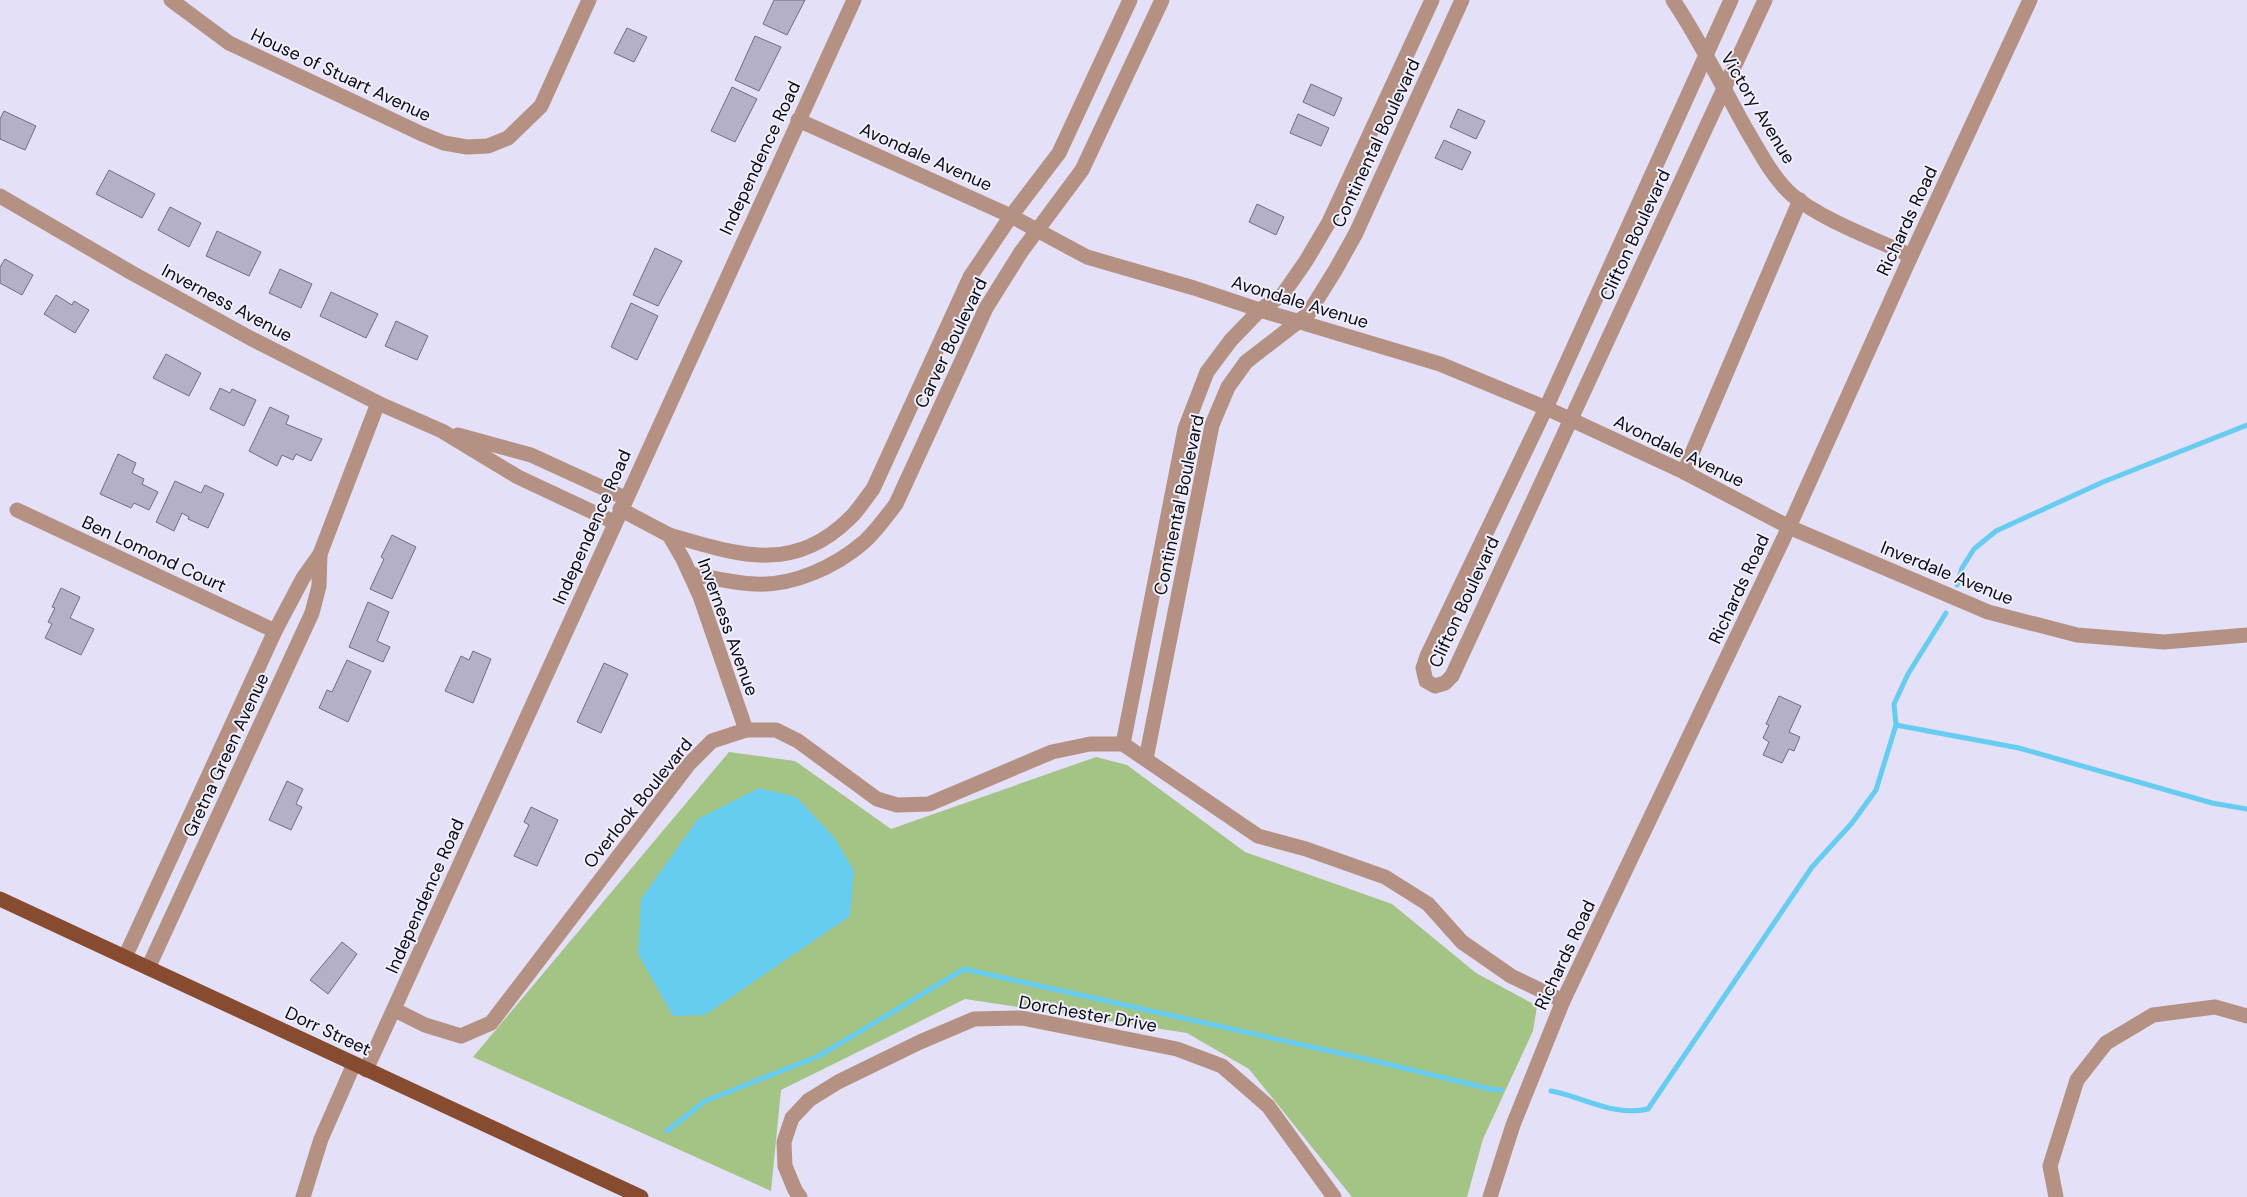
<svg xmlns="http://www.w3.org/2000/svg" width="2247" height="1197" font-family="'DM Sans',sans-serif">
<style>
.green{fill:#a3c485}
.water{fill:#66ccf0}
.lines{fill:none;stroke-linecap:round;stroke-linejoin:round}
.stream{stroke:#66ccf0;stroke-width:5}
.building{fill:#b3b0c8;stroke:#706d83}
.minor{stroke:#b49182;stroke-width:15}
.major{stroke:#874b2f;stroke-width:15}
.labels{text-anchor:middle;stroke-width:4;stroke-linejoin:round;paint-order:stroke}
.street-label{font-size:18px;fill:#0c0a12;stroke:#f0effd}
</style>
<rect width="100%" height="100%" fill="#e3e0f8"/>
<polygon class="green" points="729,752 795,761 891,829 1096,757 1127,765 1245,852 1392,904 1476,973 1537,1006 1533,1031 1483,1139 1467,1197 1352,1197 1249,1069 1187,1033 965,999 781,1090 771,1191 473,1057"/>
<polygon class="water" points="759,788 796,797 834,837 854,871 850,916 705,1015 673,1016 638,954 641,899 698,819"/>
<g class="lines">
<g class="stream">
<polyline points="1957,585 1962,568 1974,549 1996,531 2103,482 2247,425"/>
<polyline points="1896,725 1894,704 1908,674 1946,613"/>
<path d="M 1551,1091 C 1584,1097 1614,1117 1648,1109 L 1812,867 L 1852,823 L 1876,790 L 1896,725 L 2019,748 L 2212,803 L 2247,809"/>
<polyline points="667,1131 705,1101 819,1056 964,969 1379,1062 1490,1089 1501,1090"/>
</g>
</g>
<g class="building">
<polygon points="774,0 805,0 787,35 763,24"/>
<polygon points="627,28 647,37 634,62 614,53"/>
<polygon points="755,36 781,47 759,91 735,80"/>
<polygon points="1311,84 1342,98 1334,116 1303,102"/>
<polygon points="732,87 757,99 735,142 711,131"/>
<polygon points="1458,109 1485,121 1476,139 1450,127"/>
<polygon points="4,111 36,126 25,150 0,139 0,119"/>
<polygon points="1298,114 1329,128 1321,146 1290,133"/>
<polygon points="1444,140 1471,152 1462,170 1435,158"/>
<polygon points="109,170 155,194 142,218 96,194"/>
<polygon points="1257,204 1284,217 1276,235 1249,222"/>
<polygon points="170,207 201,223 189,247 158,230"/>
<polygon points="217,231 261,252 249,276 206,256"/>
<polygon points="655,248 682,261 658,306 633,295"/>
<polygon points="5,259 33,275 22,295 0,283 0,267"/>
<polygon points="280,269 312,284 301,308 269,293"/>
<polygon points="331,292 378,314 366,338 320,316"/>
<polygon points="56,295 72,305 74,301 89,310 75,333 44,314"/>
<polygon points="631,303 658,316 637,360 611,347"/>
<polygon points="396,321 428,336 417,360 385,346"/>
<polygon points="166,354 201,373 189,396 153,378"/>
<polygon points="220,388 230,393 232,389 256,400 244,426 210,409"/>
<polygon points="270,407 289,416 286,424 322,439 311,461 296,454 293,460 282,455 277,466 249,451"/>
<polygon points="118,454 136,463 132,473 144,479 142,484 158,492 149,510 134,503 131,508 100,494"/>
<polygon points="175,481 201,493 205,485 224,494 208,528 188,519 189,517 182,513 174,531 156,522"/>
<polygon points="392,535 416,547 392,599 370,589 384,559 381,557"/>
<polygon points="61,588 80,597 70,618 94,629 81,655 45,638 52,624 48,622 55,608 52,607"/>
<polygon points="368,602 389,612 377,641 390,647 383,662 349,647"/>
<polygon points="473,651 491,659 473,703 445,691 461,656 469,660"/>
<polygon points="347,660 371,671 348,722 319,708 327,690 332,692"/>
<polygon points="604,663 628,674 601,733 577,722"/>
<polygon points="1779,696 1801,706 1789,732 1800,737 1794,751 1789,749 1782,763 1763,755 1769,742 1763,738 1769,725 1766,724"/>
<polygon points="287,781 303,789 296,804 302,807 291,830 269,820"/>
<polygon points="531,807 558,820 537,866 514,856 529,825 524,822"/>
<polygon points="342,942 357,954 328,994 310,980"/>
</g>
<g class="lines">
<g class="minor">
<polyline points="171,0 229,43 422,134 444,143 467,147 488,146 508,138 541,106 589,0"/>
<path d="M 1673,0 C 1700,40 1722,86 1746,129 C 1760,152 1772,177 1792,195 C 1822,220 1875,239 1911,256"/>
<polyline points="1731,0 1546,408 1427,656 1423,668 1426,681 1435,686 1445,683 1452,676 1765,0"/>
<polyline points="798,120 1011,216 1087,257 1194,288 1260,310 1440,364 1546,408 1684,472 1789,527 1988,612 2077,635 2164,642 2247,635"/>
<polyline points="0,196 132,273 250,338 378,403 442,431 518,477 614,522"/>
<polyline points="458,435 531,455 625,498"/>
<polyline points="1684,472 1800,200"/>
<polyline points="620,509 669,535 683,559 700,596 746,730"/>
<polyline points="17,510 275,631"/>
<path d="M 669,535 C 737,554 792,575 849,519 C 858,511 865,499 873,489 L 970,277 L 1011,216 L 1059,153 L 1130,0"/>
<path d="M 690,574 C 711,577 733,583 755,584 C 793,586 835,567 864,542 C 876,531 886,517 896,504 L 986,308 L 1021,252 L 1082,170 L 1162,0"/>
<polyline points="1123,744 1185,429 1207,372 1231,340 1260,310 1283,294 1306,261 1329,222 1432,0"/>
<polyline points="1146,759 1212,425 1228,387 1246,362 1308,314 1336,269 1356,233 1462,0"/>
<polyline points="125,957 275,631 303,578 320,554 378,403"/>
<polyline points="148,968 312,613 319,586 320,554"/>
<polyline points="395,1010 425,1025 461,1036 491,1023 689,764 712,741 746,730 776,730 798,741 877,799 897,805 929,804 1052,752 1090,744 1123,744 1258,836 1306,849 1385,877 1428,904 1462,942 1511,976 1563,1001"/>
<polyline points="366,1070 854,0"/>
<polyline points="303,1197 321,1139 354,1064"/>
<polyline points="800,1197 795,1190 785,1166 784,1142 792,1118 809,1100 838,1082 920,1042 974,1019 1022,1018 1177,1049 1222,1066 1268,1106 1334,1197"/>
<polyline points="1490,1197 1513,1125 1563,1001 1789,527 1911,256 2030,0"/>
<polyline points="2056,1197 2050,1166 2077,1080 2106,1043 2153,1015 2215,1007 2247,1016"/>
</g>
<polyline class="major" points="0,899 641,1197"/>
</g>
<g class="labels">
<g class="street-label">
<text transform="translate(341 75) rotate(25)" y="6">House of Stuart Avenue</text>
<text transform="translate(1758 108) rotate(59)" y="6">Victory Avenue</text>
<text transform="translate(1376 143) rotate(-65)" y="6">Continental Boulevard</text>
<text transform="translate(926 157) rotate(24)" y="6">Avondale Avenue</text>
<text transform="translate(760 158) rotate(-65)" y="6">Independence Road</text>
<text transform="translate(1907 221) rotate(-65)" y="6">Richards Road</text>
<text transform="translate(1635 235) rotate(-65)" y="6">Clifton Boulevard</text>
<text transform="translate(1300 302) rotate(17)" y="6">Avondale Avenue</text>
<text transform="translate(227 303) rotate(28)" y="6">Inverness Avenue</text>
<text transform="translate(951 343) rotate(-64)" y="6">Carver Boulevard</text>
<text transform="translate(1679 451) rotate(26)" y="6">Avondale Avenue</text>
<text transform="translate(1179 505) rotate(-78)" y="6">Continental Boulevard</text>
<text transform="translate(592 527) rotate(-66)" y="6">Independence Road</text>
<text transform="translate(154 554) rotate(25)" y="6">Ben Lomond Court</text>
<text transform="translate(1947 573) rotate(22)" y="6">Inverdale Avenue</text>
<text transform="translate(1739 589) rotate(-65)" y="6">Richards Road</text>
<text transform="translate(1464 602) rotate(-65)" y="6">Clifton Boulevard</text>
<text transform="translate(728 627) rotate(70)" y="6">Inverness Avenue</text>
<text transform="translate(226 755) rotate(-65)" y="6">Gretna Green Avenue</text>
<text transform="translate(638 803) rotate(-51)" y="6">Overlook Boulevard</text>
<text transform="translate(425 896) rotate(-66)" y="6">Independence Road</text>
<text transform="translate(1565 955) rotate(-65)" y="6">Richards Road</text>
<text transform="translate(1088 1014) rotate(10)" y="6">Dorchester Drive</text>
<text transform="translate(328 1031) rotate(25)" y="6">Dorr Street</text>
</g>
</g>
</svg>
